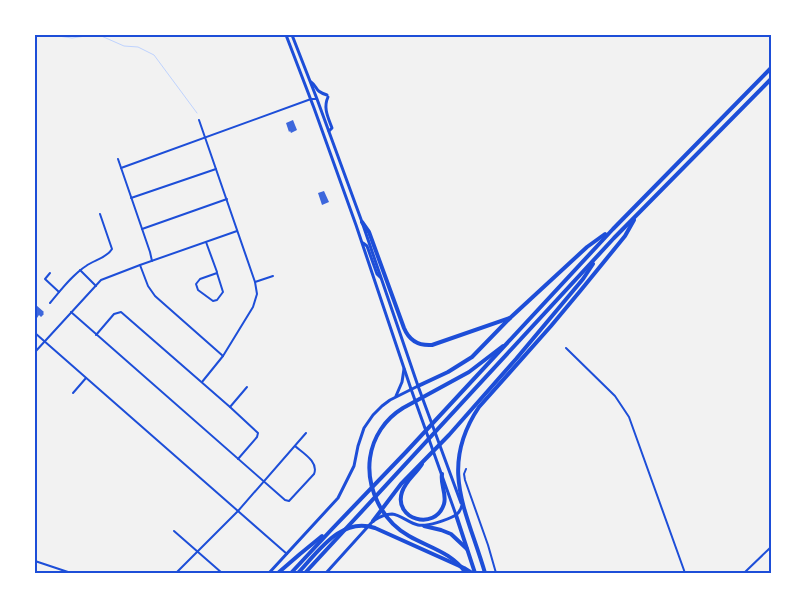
<svg xmlns="http://www.w3.org/2000/svg" width="806" height="608" font-family="'Archivo Narrow',sans-serif">
<style>
.lines{fill:none;stroke-linecap:round;stroke-linejoin:round}
.stream{stroke:#bfd3fe;stroke-width:1}
.building{fill:#3d67dc}
.minor{stroke:#1d4ed8;stroke-width:2}
.primary{stroke:#1d4ed8;stroke-width:3}
.trunk{stroke:#1d4ed8;stroke-width:3}
.motorway{stroke:#1d4ed8;stroke-width:4}
.neatline{fill:none;stroke:#1d4ed8;stroke-width:2}
</style>
<rect width="100%" height="100%" fill="#f2f2f2"/>
<g class="lines">
<g class="stream">
<polyline points="56,35 58,36 72,38 93,35"/>
<polyline points="99,35 124,46 138,47 154,55 197,113"/>
</g>
</g>
<g class="building">
<polygon points="293,120 297,130 291,133 290,131 289,132 286,123"/>
<polygon points="324,191 329,202 322,205 318,193"/>
<polygon points="36,305 44,312 43,313 44,314 41,317 39,315 37,318 35,317"/>
</g>
<g class="lines">
<g class="minor">
<polyline points="199,120 255,282 257,294 253,307 223,356 202,382"/>
<polyline points="118,159 150,252 152,261"/>
<polyline points="121,168 311,99 316,99"/>
<polyline points="131,198 216,169"/>
<polyline points="142,229 227,199"/>
<polyline points="206,242 217,272"/>
<polyline points="140,265 148,286 155,296 223,356"/>
<polyline points="80,270 96,286"/>
<polyline points="50,273 45,279 59,292"/>
<polygon points="217,273 223,292 217,300 213,301 198,290 196,284 200,279"/>
<polyline points="255,282 273,276"/>
<path d="M 50,303 C 61,290 72,275 86,266 C 94,260 107,258 112,249 L 100,214"/>
<path d="M 71,312 L 285,500 L 289,501 L 314,474 C 319,462 303,453 295,446"/>
<polyline points="35,333 287,554"/>
<polyline points="96,335 114,314 121,312 230,407 258,433 257,437 238,459"/>
<polyline points="566,348 615,396 629,417 685,573"/>
<polyline points="35,352 101,280 140,265 237,231"/>
<polyline points="73,393 86,378"/>
<polyline points="230,407 247,387"/>
<polyline points="466,469 464,474 465,480 488,545 496,573"/>
<polyline points="174,531 222,573"/>
<polyline points="35,561 71,573"/>
<polyline points="176,573 238,511 306,433"/>
<polyline points="744,573 771,547"/>
</g>
<g class="primary">
<polyline points="286,35 314,108 356,225 411,389"/>
<polyline points="292,35 317,99 362,222 418,386"/>
<path d="M 311,82 C 318,87 314,91 327,95"/>
<path d="M 328,97 C 323,108 328,117 332,128 L 329,131"/>
<polyline points="363,243 367,246 377,274 380,277"/>
</g>
<g class="trunk">
<polyline points="411,389 456,515"/>
<polyline points="396,396 402,382 404,369"/>
<polyline points="269,573 338,498 354,466 358,446 364,428 373,415 382,406 390,400 418,386 461,503"/>
<path d="M 326,573 L 373,521 C 379,517 385,514 392,514 C 401,515 409,523 418,525 C 427,527 447,520 456,515 C 460,512 461,509 462,505"/>
</g>
<g class="motorway">
<path d="M 362,222 L 369,232 L 404,328 C 409,340 418,346 432,345 L 510,318"/>
<polyline points="418,386 448,372 472,357 510,318 587,247 605,234"/>
<path d="M 422,464 C 416,474 406,480 402,492 C 393,519 435,532 444,504 C 447,494 440,484 442,474"/>
<polyline points="456,515 475,573"/>
<polyline points="373,521 401,484 449,435 516,359 583,279 593,264"/>
<polyline points="424,526 441,530 451,534 467,549"/>
<polyline points="278,573 300,554 322,536"/>
<polyline points="291,573 332,529 406,452 613,229 771,68"/>
<path d="M 298,573 C 318,552 341,516 375,528 L 464,568 L 472,573"/>
<polyline points="305,573 614,238 771,79"/>
<path d="M 466,573 C 451,552 430,548 409,536 C 382,521 366,488 370,458 C 373,437 385,419 403,408 L 469,372 L 503,346"/>
<path d="M 485,573 C 467,511 438,468 479,407 L 551,326 L 581,290 L 625,236 L 634,220"/>
</g>
</g>
<rect width="806" height="608" fill="none" stroke="#ffffff" stroke-width="72"/>
<rect x="36" y="36" width="734" height="536" class="neatline"/>
</svg>
